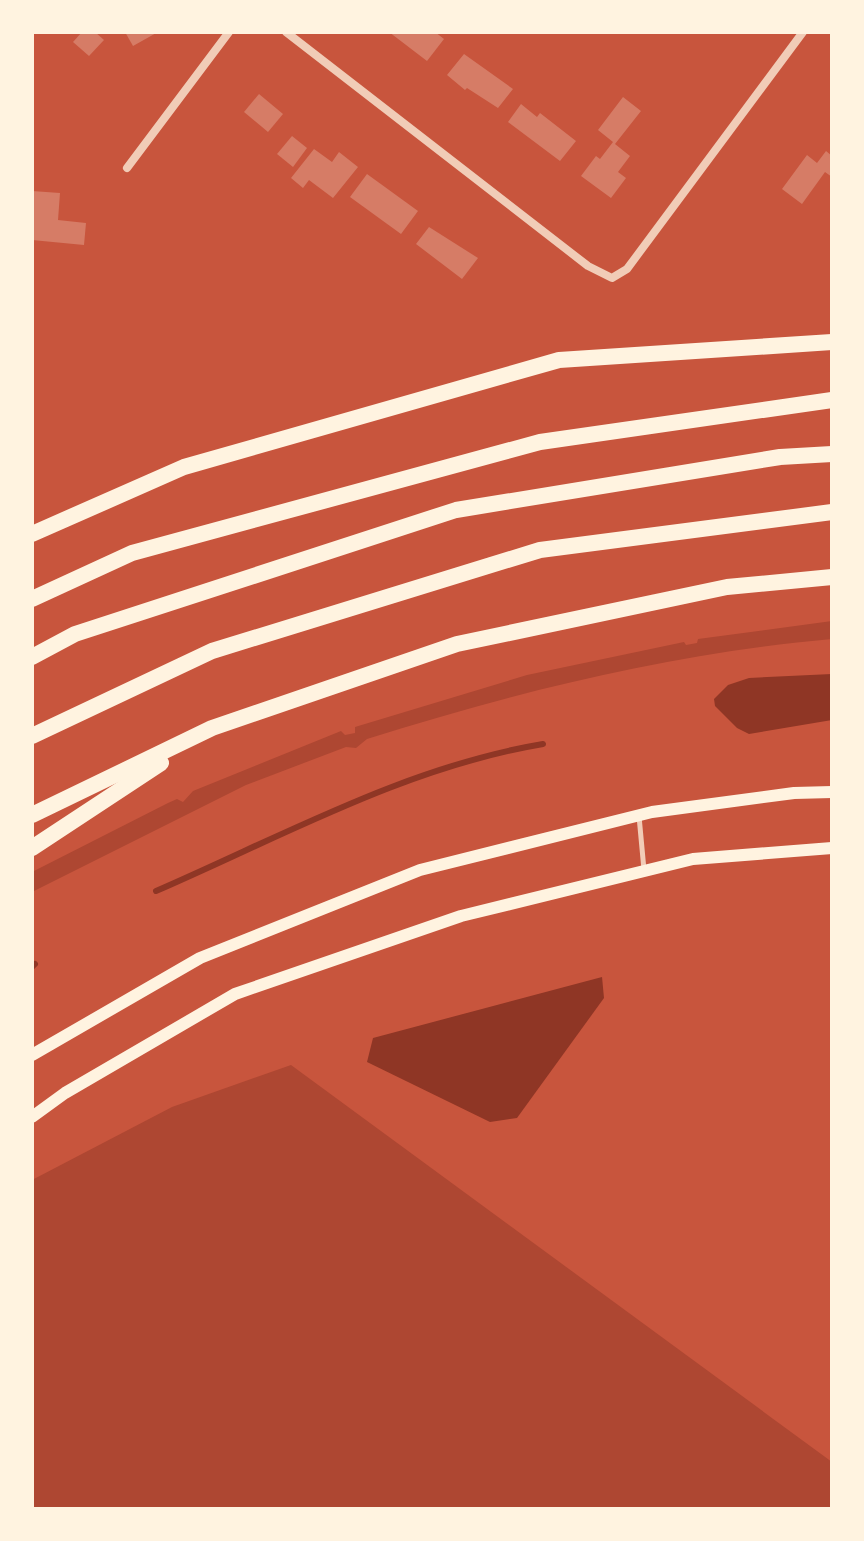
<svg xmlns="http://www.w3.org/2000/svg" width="864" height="1541" font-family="Jost,sans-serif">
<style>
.green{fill:#ae4732}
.water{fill:#8f3625}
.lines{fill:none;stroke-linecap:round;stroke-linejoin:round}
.stream{stroke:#8f3625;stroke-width:6}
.building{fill:#d67c66}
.service{stroke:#f1ccb7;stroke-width:5}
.minor{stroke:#f1ccb7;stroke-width:8}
.secondary{stroke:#fff3e0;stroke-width:12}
.motorway{stroke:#fff3e0;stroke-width:16}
</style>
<rect width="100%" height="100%" fill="#c8553d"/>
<g class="green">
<path d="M 832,621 L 832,639 C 673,653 519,691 367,739 L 356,748 L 346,747 L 246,785 L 32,892 L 32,872 L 168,803 L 177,799 L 183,802 L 193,791 L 341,731 L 345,735 L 355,733 L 355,727 L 527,675 L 684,642 L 686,645 L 697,643 L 698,639 Z"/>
<polygon points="291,1065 832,1462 832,1509 32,1509 32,1180 172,1107"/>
</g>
<g class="water">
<polygon points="832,674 832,720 749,734 737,728 715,706 714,699 728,685 749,678"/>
<polygon points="602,977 604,998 517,1118 490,1122 367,1062 373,1038"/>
</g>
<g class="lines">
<g class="stream">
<path d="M 156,891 C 283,836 406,767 543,744"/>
<polyline points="32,967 35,964"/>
</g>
</g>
<g class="building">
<polygon points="82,32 95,32 104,40 89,56 73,42"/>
<polygon points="125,32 158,32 133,46"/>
<polygon points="389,32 435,32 444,39 427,61"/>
<polygon points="464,54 513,89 498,108 467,88 465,90 447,75"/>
<polygon points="259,94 283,114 268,132 244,112"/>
<polygon points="623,97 641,111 615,144 630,156 618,172 626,178 611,198 581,176 596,156 600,159 613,142 598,130"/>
<polygon points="521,104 537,117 540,113 576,141 560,161 508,122"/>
<polygon points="292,136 307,148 293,167 277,154"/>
<polygon points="314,149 332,162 339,152 358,167 333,198 309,180 303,188 291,178"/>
<polygon points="826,151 832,156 832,177 825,172 802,204 782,189 807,155 817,163"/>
<polygon points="367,174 418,211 401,234 350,197"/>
<polygon points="32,191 60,193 58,220 86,223 84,245 32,240"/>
<polygon points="429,227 478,258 462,279 416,244"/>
</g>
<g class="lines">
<polyline class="service" points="639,816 644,870"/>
<g class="minor">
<polyline points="286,32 588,266 612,278 627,269 803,32"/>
<polyline points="127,168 229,32"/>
</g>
<g class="secondary">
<polyline points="32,1055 200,958 420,870 652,812 794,793 832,792"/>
<polyline points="32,1117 65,1093 235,994 461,916 693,859 832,848"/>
</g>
<g class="motorway">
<polyline points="32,534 184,467 559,360 832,342"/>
<polyline points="32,599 132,553 540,442 832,400"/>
<polyline points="32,657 75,634 456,510 780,457 832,454"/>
<polyline points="32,736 212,651 540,550 832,512"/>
<polyline points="32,815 212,728 457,644 727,587 832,577"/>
<polyline points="32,848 161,763"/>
</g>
</g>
<rect width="864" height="1541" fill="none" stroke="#fff3e0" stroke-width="68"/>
</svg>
